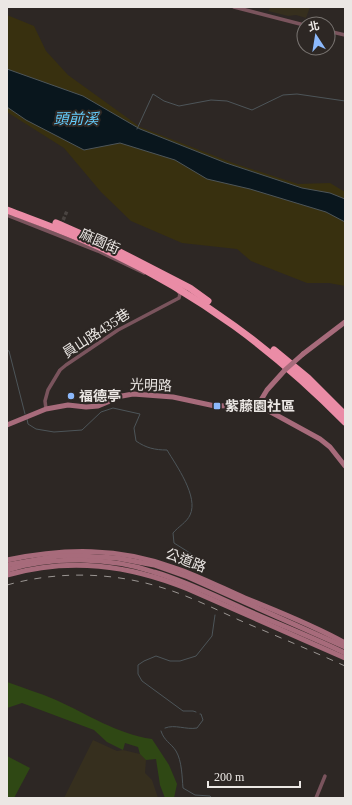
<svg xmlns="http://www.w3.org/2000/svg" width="352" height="805" font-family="'Times New Roman','Noto Sans TC',serif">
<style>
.industrial{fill:#362f1e}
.green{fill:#2f4814}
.sand{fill:#38300f}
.water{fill:#09161d;stroke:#4d5559}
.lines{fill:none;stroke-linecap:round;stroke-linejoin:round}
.stream{stroke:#4d5559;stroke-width:1}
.street-tunnel{stroke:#4a4441;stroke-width:3.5;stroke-dasharray:3.5 2;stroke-linecap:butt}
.street{stroke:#7a545d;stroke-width:3.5}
.secondary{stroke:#a76b7b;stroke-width:5}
.highway{stroke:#ea8ca6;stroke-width:7}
.rail{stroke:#9a9592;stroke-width:1;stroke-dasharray:7 7;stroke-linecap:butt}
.secondary-bridge{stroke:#a76b7b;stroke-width:5}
.poi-dot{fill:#8cb9fc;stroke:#2d2724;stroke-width:1.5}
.labels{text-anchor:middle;stroke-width:4;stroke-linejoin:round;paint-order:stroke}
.street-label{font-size:14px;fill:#ebe7e4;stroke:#2d2724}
.poi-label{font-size:14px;font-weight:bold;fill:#ebe7e4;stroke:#2d2724;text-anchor:start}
.water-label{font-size:15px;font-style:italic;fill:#65cdfd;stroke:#2d2724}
</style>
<rect width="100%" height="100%" fill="#2d2724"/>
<g class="industrial">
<polygon points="271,7 310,7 306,18 296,15 288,16 268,11"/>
<polygon points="93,740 117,751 123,750 140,754 146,760 145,773 152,780 158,798 64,798"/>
</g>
<g class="green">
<path d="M 7,682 C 23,688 40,693 56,700 C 87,714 117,734 152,739 L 169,765 L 177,784 L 174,798 L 165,798 L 160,785 L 156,759 L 146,760 L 140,754 L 138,747 L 125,743 L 123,750 L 107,742 L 94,730 L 22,703 L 7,708 Z"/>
<polygon points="7,756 30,768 14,798 9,798 7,796"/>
</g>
<polygon class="sand" points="7,15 34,26 46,51 68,75 140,127 233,163 298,184 330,183 345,192 345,286 329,283 307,283 251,261 237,249 182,243 131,221 101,192 64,148 7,112"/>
<polygon class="water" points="7,69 83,96 140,129 226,163 302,188 330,193 345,199 345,222 326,212 250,189 207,179 175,160 120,143 84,150 26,120 7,107"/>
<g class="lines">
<g class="stream">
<polyline points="137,129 153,94 164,101 179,106 211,100 227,101 252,110 283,95 297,94 345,101"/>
<polyline points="7,350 9,351 25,414"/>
<path d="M 27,419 L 28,424 L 36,429 L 54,432 L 82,430 L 101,412 L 113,408 L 140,414 L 134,428 L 136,441 C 146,448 155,450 167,450 C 176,465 199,497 190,515 C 187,522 178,527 173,533 L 174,543 L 198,558 L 203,566"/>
<polyline points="196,712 193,711 183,711 142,681 138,674 138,665 144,661 156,656 170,661 180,661 196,656 212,636 215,615"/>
<path d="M 165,728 C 175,724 186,730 197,728 L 203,720 L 201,714 L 200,714"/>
<path d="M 161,731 C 164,741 171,743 176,751 C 182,761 182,777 183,788 L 195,795 L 210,796 L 212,798"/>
</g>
<polyline class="street-tunnel" points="61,225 67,211"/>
<g class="street">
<polyline points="234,7 304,25"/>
<polyline points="328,31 345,35"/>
<polyline points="7,215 98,251 144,273"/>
<polyline points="46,409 45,401 48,390 60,370 66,365 118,330 179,298 180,294 178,291"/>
<polyline points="316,798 325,776"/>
</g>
<g class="secondary">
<polyline points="303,354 345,322"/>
<polyline points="258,405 267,390 285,370"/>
<polyline points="7,425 46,409 68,405 86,407 98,406 122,396 133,394 173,397 215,406 258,405 320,439 330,447 345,466"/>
<path d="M 7,560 C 64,548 119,547 175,568 C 199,576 222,588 245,598 C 279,612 313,625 345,643"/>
<polyline points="7,565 58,556 81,556 117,558 154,565 188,577 345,647"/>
<path d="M 7,570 C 52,556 110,557 154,572 C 185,581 215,596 244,609 C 278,624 312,637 345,653"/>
<path d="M 7,575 C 70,557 129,565 188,589 L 345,658"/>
</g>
<g class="highway">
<path d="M 7,210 C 41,223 76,235 108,251 C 200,295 274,350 345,422"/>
<polyline points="56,223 81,234"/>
<polyline points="116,250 190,288 208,301"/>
<polyline points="274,350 308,378 345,415"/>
</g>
<path class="rail" d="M 7,585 C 57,571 111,572 160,587 C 187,595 213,608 239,620 C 274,635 310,650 345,666"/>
<polyline class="secondary-bridge" points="285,370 303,354"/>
</g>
<g class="poi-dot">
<circle cx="71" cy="396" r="4"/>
<rect x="213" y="402" width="8" height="8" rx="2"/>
</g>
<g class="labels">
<g class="street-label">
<text transform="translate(100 241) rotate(24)" y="5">麻園街</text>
<text transform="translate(96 333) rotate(-33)" y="5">員山路435巷</text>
<text transform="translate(151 385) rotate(2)" y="5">光明路</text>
<text transform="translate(186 560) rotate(21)" y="5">公道路</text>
</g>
<g class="poi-label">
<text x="79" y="401">福德亭</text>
<text x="225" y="411">紫藤園社區</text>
</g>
<g class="water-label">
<text x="76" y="124">頭前溪</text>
</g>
</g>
<rect width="352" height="805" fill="none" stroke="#ebe7e4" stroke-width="16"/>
<g transform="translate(316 36) rotate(348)"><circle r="19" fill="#2d2724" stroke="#797471"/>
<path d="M0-3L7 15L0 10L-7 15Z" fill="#8cb9fc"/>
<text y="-6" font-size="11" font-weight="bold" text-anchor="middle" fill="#ebe7e4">北</text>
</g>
<path d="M208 781v6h92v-6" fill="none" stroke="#ebe7e4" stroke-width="2"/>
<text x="214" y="781" font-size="12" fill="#ebe7e4" stroke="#2d2724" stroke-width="3" paint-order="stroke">200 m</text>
</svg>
